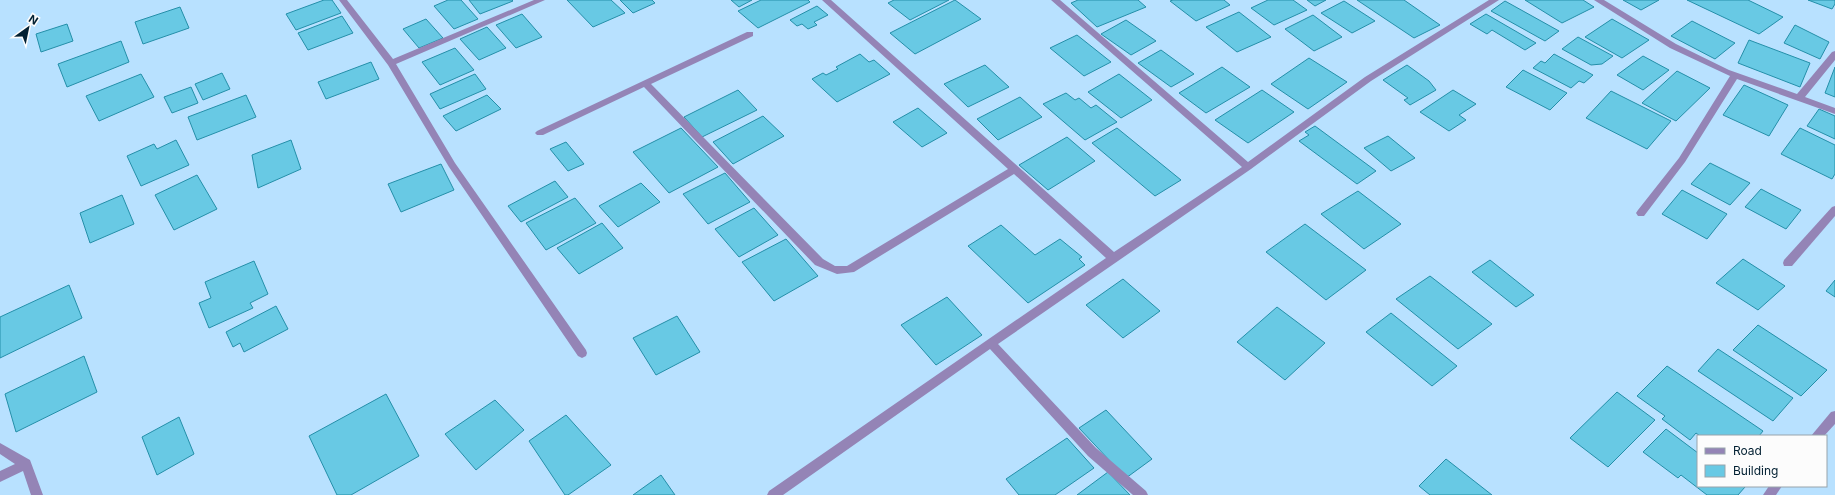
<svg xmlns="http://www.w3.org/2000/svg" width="1835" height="495" font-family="Inter,sans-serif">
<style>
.building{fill:#68c9e4;stroke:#248fa9}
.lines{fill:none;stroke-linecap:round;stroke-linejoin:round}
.minor{fill:#9484b6;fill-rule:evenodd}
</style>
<rect width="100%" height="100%" fill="#b8e1ff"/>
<g class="building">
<polygon points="324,0 332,0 341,13 296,30 286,14"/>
<polygon points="448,0 461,0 478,19 454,29 434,6"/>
<polygon points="469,0 512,0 513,1 480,14"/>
<polygon points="567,0 611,0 625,13 593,27"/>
<polygon points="620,0 652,0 655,3 633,13"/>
<polygon points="731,0 752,0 739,7"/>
<polygon points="761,0 808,0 810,2 758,28 738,11"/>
<polygon points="894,0 949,0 910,20 888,3"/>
<polygon points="955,0 981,19 915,54 890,33"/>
<polygon points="1078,0 1138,0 1146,7 1097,27 1071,3"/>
<polygon points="1173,0 1224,0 1230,5 1196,21 1170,1"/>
<polygon points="1268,0 1293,0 1307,10 1274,25 1251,8"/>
<polygon points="1307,0 1326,0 1315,6"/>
<polygon points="1357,0 1404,0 1440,25 1414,38"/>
<polygon points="1525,0 1583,0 1594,7 1562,23"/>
<polygon points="1623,0 1659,0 1641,10"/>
<polygon points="1687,0 1748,0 1783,17 1759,34"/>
<polygon points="1808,0 1835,0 1835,4 1832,9"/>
<polygon points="1344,1 1375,21 1352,33 1321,13"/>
<polygon points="1505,1 1559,31 1545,41 1491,11"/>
<polygon points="817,6 828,15 814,22 817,25 808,29 802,24 797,26 790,20"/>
<polygon points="180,7 189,28 143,44 135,22"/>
<polygon points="1239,12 1271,37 1237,52 1206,27"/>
<polygon points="522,14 542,37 516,48 496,25"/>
<polygon points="1486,14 1536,43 1525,50 1492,30 1487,34 1470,24"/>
<polygon points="1313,15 1342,37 1314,51 1285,29"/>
<polygon points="342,16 353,33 308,50 298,33"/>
<polygon points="426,19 443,38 419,48 403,29"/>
<polygon points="1612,19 1649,40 1622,58 1585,37"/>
<polygon points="1126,20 1156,41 1131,55 1101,34"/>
<polygon points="1692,21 1735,43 1715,59 1671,36"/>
<polygon points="67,24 73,41 41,52 36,34"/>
<polygon points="1795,25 1829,42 1820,59 1784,43"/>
<polygon points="487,27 506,48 479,60 460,39"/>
<polygon points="1077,35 1111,62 1084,76 1050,48"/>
<polygon points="1578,37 1613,56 1602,64 1591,65 1562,49"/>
<polygon points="1749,40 1810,63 1800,87 1738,63"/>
<polygon points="121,41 129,62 67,87 58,64"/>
<polygon points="455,48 474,70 440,85 422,62"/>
<polygon points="1161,50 1194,74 1171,87 1138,63"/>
<polygon points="860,54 869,62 874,60 890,74 837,102 812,79 823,73 826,75 838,69 836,67"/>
<polygon points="1554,54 1593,75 1584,83 1579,81 1571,88 1533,68 1541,61 1545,63"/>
<polygon points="1643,56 1669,70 1643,90 1617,75"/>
<polygon points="1309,58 1347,82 1308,109 1271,84"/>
<polygon points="371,62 379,79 326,99 318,82"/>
<polygon points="985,65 1009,87 968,107 944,84"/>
<polygon points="1407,65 1429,81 1436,90 1410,105 1404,100 1408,98 1383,80"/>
<polygon points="1222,67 1250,87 1206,113 1179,93"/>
<polygon points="1835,67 1835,97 1825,93"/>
<polygon points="1523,70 1567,93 1550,110 1506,87"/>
<polygon points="1677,71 1710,88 1676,121 1642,103"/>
<polygon points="222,73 230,89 203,100 195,84"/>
<polygon points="141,74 154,97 99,121 86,96"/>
<polygon points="475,74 486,89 440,109 430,94"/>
<polygon points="1119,74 1152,100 1121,118 1088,92"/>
<polygon points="1744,85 1788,105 1769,136 1723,115"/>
<polygon points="191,87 198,103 172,113 164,97"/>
<polygon points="738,90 757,110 702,137 684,117"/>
<polygon points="1262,90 1294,112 1248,143 1215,120"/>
<polygon points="1453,90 1476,104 1459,115 1466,120 1449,131 1420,112"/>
<polygon points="1611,91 1671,121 1647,149 1586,118"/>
<polygon points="1066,93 1075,100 1079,98 1091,108 1096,105 1117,122 1085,140 1043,104"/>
<polygon points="246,95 256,117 197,140 188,117"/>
<polygon points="487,95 501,109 456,131 443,116"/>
<polygon points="1020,97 1042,117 998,140 977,119"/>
<polygon points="918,108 947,133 922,147 893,122"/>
<polygon points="1819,109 1835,116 1835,139 1807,126"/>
<polygon points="763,116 784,136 733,164 713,142"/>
<polygon points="1315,126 1376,171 1357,184 1299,141 1309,135 1305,132"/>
<polygon points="681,128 718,167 669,193 633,152"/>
<polygon points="1117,128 1181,180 1155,196 1092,143"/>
<polygon points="1800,128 1835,145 1835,174 1832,179 1781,154"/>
<polygon points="1388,136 1415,158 1391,171 1364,148"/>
<polygon points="1067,137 1095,161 1048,190 1019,165"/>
<polygon points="176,140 189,165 141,186 127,156 154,144 157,149"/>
<polygon points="291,140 301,169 258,188 252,155"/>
<polygon points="566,142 584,164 568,171 550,149"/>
<polygon points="1710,163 1750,183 1730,205 1691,184"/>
<polygon points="441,164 454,190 401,212 388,184"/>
<polygon points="725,173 750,202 708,224 683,194"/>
<polygon points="197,175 217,209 174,230 155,195"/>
<polygon points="555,181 568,197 521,222 508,206"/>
<polygon points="641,183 660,202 618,227 599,206"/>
<polygon points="1761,189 1801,210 1786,229 1745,207"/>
<polygon points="1682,190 1727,214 1707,239 1662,214"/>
<polygon points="1358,191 1401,224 1364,249 1321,214"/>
<polygon points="122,195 134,224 90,243 80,213"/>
<polygon points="575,198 596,223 546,250 526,223"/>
<polygon points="754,208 778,235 739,257 715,229"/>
<polygon points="602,223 623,248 579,274 557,248"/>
<polygon points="1305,224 1366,270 1326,300 1266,252"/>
<polygon points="1001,225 1035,255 1060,239 1082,257 1079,259 1085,265 1028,303 968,246"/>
<polygon points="786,239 818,276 774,301 742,262"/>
<polygon points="1743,259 1785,286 1758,310 1716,283"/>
<polygon points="1490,260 1534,295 1516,307 1472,272"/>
<polygon points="254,261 268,294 250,303 253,308 209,328 199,303 211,298 205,282"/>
<polygon points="1430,276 1492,324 1458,349 1396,299"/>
<polygon points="1123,279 1160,311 1123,338 1086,305"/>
<polygon points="1835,280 1835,297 1826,291"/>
<polygon points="69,285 82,318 0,358 0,317"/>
<polygon points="947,297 982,335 936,365 901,325"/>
<polygon points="276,306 288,329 244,352 240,343 233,347 226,332"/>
<polygon points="1277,307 1325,343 1285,380 1237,342"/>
<polygon points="1391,313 1457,366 1432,386 1366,332"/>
<polygon points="677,316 700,352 656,375 633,338"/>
<polygon points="1758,325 1827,370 1801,396 1733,350"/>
<polygon points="1718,349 1793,398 1773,421 1698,371"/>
<polygon points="84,356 97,392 16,432 5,394"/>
<polygon points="1667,366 1763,431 1759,436 1700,436 1696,433 1690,440 1662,419 1665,416 1637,396"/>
<polygon points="1617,392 1655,420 1608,467 1570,438"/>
<polygon points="386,394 419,456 351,495 337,495 309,436"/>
<polygon points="495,400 524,430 476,470 445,434"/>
<polygon points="1106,410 1152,459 1126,478 1079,428"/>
<polygon points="566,415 611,465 568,495 565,495 529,441"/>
<polygon points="179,417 194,454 157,475 142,437"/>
<polygon points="1666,429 1698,453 1698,486 1743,486 1745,487 1738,495 1707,495 1681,475 1678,478 1643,452"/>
<polygon points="1067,438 1094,468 1055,495 1019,495 1006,479"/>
<polygon points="1446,459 1492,495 1430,495 1419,486"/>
<polygon points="1108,472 1130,495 1077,495"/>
<polygon points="661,475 675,495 633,495"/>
</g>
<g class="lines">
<g class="minor">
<polygon points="339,0 347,0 393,59 534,0 545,0 396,64 455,163 586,350 587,353 586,356 582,358 578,356 449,167 388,65"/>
<polygon points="822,0 831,0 1114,252 1242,167 1051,0 1060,0 1248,162 1365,77 1489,0 1499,0 1371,81 1251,169 998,344 1096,448 1146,491 1148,495 1133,495 1088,456 990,349 783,495 767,495 769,491 1106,258 1014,174 854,272 837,274 815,265 644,87 543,135 537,135 535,133 537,131 747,32 753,32 753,36 651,84 823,259 835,266 847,266 1008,169"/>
<polygon points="1594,0 1604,0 1676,44 1729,70 1797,94 1832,52 1835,51 1835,60 1805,97 1835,108 1835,114 1737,79 1685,162 1644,216 1638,216 1636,213 1638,210 1679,158 1730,76 1670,48"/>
<polygon points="1835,206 1835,216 1792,266 1784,266 1783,263 1784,260 1832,207"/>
<polygon points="1835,411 1835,424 1824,436 1811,436 1831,412"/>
<polygon points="0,443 30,460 43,495 31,495 23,471 0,482 0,471 15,464 0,454"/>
<polygon points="1769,486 1782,486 1776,495 1763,495"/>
</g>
</g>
<rect x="1697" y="435" width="130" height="52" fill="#fcfcfc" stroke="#98a4ab"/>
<rect x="1705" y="448" width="20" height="6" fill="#9484b6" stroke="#98a4ab"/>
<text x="1733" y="455" font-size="12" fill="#022032">Road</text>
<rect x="1705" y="465" width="20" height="12" fill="#68c9e4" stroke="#98a4ab"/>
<text x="1733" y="475" font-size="12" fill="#022032">Building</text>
<g transform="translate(28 28) rotate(33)" stroke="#fcfcfc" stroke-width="3" paint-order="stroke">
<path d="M0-3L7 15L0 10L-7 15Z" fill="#022032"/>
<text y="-6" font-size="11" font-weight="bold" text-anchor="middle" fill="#022032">N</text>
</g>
</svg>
